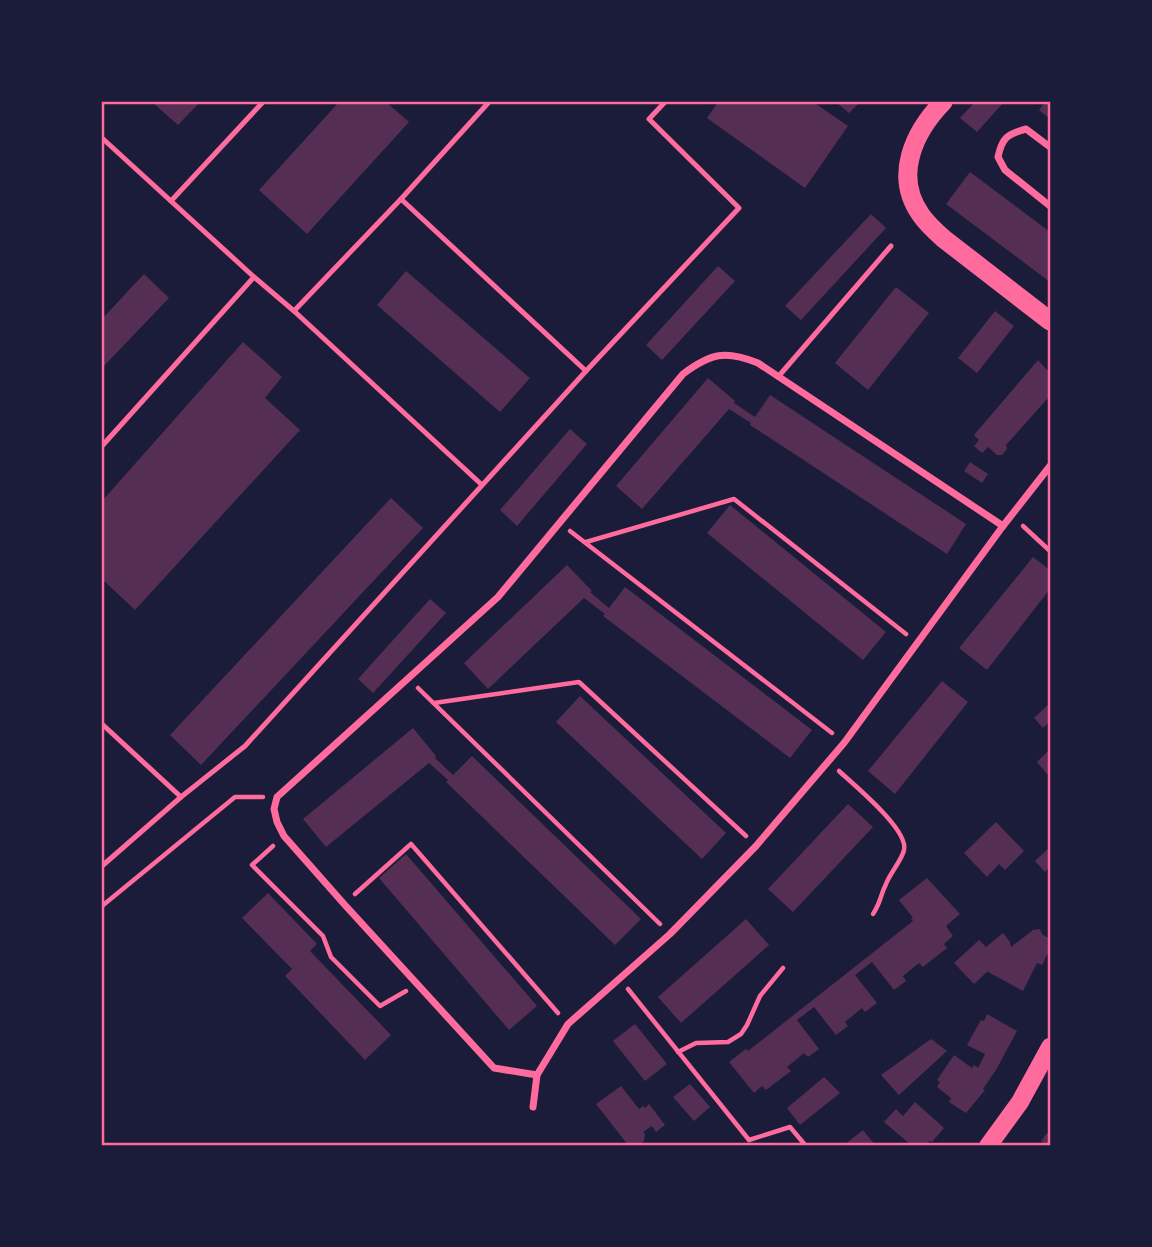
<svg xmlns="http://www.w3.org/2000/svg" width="1152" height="1247" font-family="Arial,sans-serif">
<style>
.building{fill:#542f53}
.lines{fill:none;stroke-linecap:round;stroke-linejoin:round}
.path{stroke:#ff6b9d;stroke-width:4.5}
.service{stroke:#ff6b9d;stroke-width:5}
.minor{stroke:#ff6b9d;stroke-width:7}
.primary{stroke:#ff6b9d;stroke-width:18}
.trunk{stroke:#ff6b9d;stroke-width:19}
.neatline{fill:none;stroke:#ff6b9d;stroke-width:2.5}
</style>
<rect width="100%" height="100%" fill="#1b1b3a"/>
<g class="building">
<polygon points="152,102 200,102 178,125"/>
<polygon points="339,102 386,102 409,122 307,234 259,190"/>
<polygon points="718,102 813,102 848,126 805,188 707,118"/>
<polygon points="836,102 860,102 849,113"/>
<polygon points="975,102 1004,102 977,132 960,118"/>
<polygon points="1045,102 1050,102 1050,119 1039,110"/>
<polygon points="970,172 1050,232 1050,282 946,204"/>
<polygon points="871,214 886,228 801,320 785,306"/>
<polygon points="718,266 735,281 662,360 646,345"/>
<polygon points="406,271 530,378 500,412 377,305"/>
<polygon points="144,274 169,298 102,368 102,319"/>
<polygon points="896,287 929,313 868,390 835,363"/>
<polygon points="995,311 1014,326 977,373 958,358"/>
<polygon points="243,342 282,377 265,398 300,430 135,610 102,579 102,501"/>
<polygon points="1038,360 1050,373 1050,396 1006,445 1007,449 1002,455 997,455 988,447 982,453 974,446 979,440 974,435"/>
<polygon points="708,378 735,401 734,403 755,417 770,395 966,524 947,554 750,425 751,423 729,409 642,509 616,486"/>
<polygon points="570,429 587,444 517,526 500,510"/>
<polygon points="970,462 988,474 982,483 964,471"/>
<polygon points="391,498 423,528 201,765 170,735"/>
<polygon points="730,505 886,632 863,660 707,533"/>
<polygon points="1033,557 1050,570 1050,589 987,670 959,648"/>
<polygon points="567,565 592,591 590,592 609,608 625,587 812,730 790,758 603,616 605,614 584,598 488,689 464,663"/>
<polygon points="430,599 446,613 373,693 358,679"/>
<polygon points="942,681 968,702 895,794 868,771"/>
<polygon points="580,696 726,833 702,859 556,722"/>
<polygon points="1050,703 1050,721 1043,728 1034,718"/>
<polygon points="413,728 436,756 435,758 453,775 472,756 641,919 615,945 446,782 448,780 429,763 326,847 303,819"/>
<polygon points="1050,749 1050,771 1047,774 1037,762"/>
<polygon points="848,804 873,827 793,912 768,889"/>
<polygon points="996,822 1024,851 1005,870 999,864 987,877 964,853"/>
<polygon points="1050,847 1050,867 1045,872 1035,861"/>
<polygon points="406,854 537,1006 509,1030 379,878"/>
<polygon points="927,878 960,914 946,926 953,936 944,944 947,948 923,967 919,963 903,976 906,981 894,990 872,962 855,975 877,1003 865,1012 862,1008 845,1022 848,1026 836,1035 814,1007 797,1020 819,1049 808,1057 804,1053 787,1067 791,1071 766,1090 762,1086 754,1093 729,1062 746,1049 748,1051 913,921 911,919 913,918 899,900"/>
<polygon points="268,893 317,944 310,951 391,1035 365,1060 285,976 292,969 242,918"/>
<polygon points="746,919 769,945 681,1023 658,997"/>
<polygon points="1040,929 1042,934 1050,939 1047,944 1050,946 1050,949 1042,965 1037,963 1023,991 988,972 989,970 974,984 954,963 979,940 986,947 1003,933 1010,942 1011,947 1033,930"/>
<polygon points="987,1014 1017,1031 996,1070 983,1089 985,1090 966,1113 949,1102 951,1098 937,1087 940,1082 937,1080 954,1055 972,1068 974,1065 978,1068 985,1054 967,1045 981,1020 984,1021"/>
<polygon points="635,1024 667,1064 645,1081 613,1041"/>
<polygon points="931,1039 947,1051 899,1095 881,1075"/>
<polygon points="824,1077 840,1093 800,1125 787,1108"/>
<polygon points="690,1084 710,1107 694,1121 673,1097"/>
<polygon points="621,1086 639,1109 643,1106 645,1108 649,1104 665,1125 656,1132 652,1126 643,1132 645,1134 644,1141 639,1145 628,1145 596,1104"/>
<polygon points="915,1102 944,1128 932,1142 930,1141 925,1145 911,1145 884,1122 896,1109 903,1116"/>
<polygon points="863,1130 875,1145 844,1145"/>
<polygon points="1047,1133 1050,1135 1050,1145 1046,1145 1041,1141"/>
</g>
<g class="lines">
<g class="path">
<polyline points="1023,526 1050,551"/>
<polyline points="570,531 832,733"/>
<polyline points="586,542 734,499 906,634"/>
<polyline points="418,688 660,924"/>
<polyline points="434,703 579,682 746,836"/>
<path d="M 839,771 C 854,785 909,830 904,850 C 902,860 890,873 886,884 C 880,896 881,902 873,914"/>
<polyline points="273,846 252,865 323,936 331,957 380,1006 406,991"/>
<polyline points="355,894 411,844 558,1013"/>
<polyline points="102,906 235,797 263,797"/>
<polyline points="628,989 749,1140 790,1127 806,1146"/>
<polyline points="678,1052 696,1043 728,1042 741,1034 747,1025 760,996 783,968"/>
</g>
<g class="service">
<polyline points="102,138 254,277 294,311 482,485"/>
<polyline points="401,199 586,371"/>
<polyline points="171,201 263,102"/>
<polyline points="294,311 401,199 489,102"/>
<polyline points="778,377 891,246"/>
<polyline points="102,446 254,277"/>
<polyline points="102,724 181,797"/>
<polyline points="102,866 181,797 245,746 586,371 739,208 649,119 665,102"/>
</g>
<g class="minor">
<path d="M 1050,147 L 1026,129 C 1007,134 1002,138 998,157 L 1005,170 L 1050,206"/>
<path d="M 537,1075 L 494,1068 L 344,904 L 284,836 L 277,822 L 274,809 L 277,797 L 498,597 L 683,374 C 711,353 725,350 758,363 L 1003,526"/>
<polyline points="533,1107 537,1075 568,1024 670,934 756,846 844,743 1003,526 1050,466"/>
</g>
<polyline class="primary" points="988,1146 1020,1102 1050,1047"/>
<path class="trunk" d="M 943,102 C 914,132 893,176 921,215 C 927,224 935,231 944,239 L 1050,321"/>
</g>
<rect width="1152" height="1247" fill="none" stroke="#1b1b3a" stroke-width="206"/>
<rect x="103" y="103" width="946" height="1041" class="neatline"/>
</svg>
